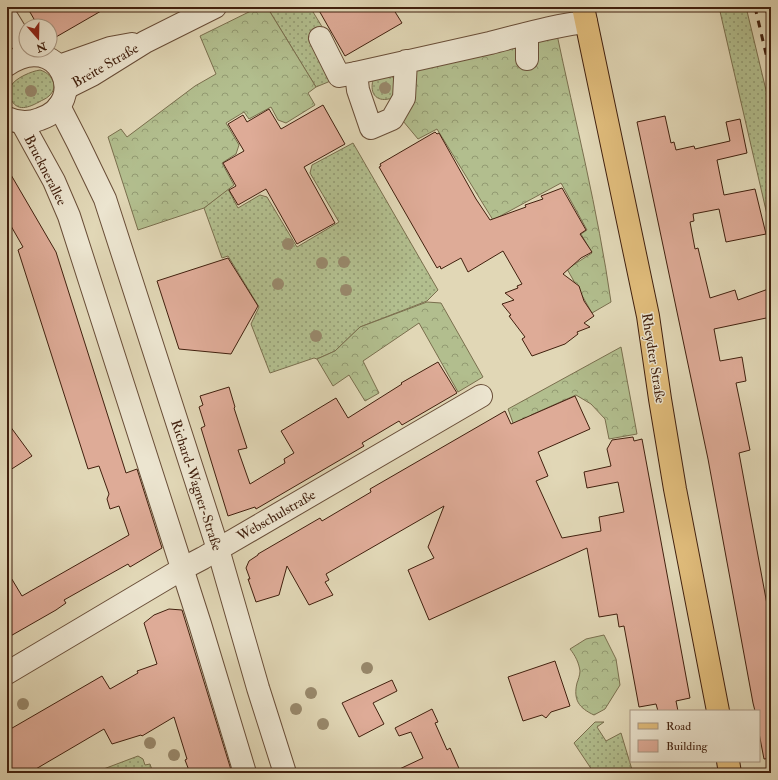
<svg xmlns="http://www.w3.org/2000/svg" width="778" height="780" font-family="'IM FELL Double Pica',serif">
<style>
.grass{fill:url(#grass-dots);stroke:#7a6f4e}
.forest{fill:url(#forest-crowns);stroke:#7a6f4e}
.building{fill:#deab97;stroke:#41200e}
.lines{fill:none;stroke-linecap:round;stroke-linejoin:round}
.minor-casing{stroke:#694e38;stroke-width:24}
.major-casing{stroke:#41200e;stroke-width:24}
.minor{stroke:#ece5d0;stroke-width:22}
.major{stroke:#e0bc7b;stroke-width:22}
.rail{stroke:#41200e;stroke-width:3;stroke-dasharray:7 7;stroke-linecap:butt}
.tree{fill:#98886b}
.labels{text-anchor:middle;stroke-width:3;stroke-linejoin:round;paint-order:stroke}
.street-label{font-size:14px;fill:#41200e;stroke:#ece5d0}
</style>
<defs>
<pattern id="grass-dots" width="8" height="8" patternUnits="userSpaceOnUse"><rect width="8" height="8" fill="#b2be8e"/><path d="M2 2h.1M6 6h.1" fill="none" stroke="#929a72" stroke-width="1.8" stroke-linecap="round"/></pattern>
<pattern id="forest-crowns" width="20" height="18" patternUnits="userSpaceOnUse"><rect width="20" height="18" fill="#b2be8e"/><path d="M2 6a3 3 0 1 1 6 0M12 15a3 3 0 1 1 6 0" fill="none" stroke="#929a72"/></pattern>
</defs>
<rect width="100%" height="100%" fill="#e1d7b6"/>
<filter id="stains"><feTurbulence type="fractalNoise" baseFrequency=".005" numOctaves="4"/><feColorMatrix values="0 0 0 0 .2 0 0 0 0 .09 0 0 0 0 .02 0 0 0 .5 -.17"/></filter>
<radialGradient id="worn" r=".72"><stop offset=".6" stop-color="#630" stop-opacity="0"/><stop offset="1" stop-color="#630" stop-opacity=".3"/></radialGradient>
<g class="grass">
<polygon points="267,7 310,7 324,30 309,39 333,80 316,87"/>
<polygon points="719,7 746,7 771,111 771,232"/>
<path d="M 40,70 C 51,73 60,86 49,96 C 46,99 42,100 39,102 C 26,109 15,112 9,95 C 9,92 9,89 11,86 C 15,78 32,71 40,70 Z"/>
<path d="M 388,74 C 401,81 398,87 392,98 C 378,103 369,95 373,80 Z"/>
<polygon points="353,143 438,290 427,301 360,327 335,351 317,359 314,358 270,373 251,324 259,307 228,256 222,258 204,208 228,189 238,208 260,195 267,197 297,247 339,222 310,173 312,165"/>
<polygon points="595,722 604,722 597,727 606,741 621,733 633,773 594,773 574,743"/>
<polygon points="138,756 143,759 145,765 150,764 153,773 93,773"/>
</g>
<g class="forest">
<polygon points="259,7 267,7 316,87 308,93 315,105 286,123 278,120 271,107 249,119 244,112 226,123 239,145 236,154 222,163 234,185 204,208 138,230 108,137 121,129 127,137 195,86 216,74 200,36"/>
<path d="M 556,30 C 575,120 598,211 611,302 L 592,313 L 567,269 L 592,253 L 581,234 L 587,230 L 561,183 L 493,220 L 437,129 L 418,139 L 403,121 L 412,67 Z"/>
<polygon points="427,302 441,303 483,377 458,392 419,323 363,361 379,393 365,401 349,375 333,386 317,359 335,351 360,327"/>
<polygon points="621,347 637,434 609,439 605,419 591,404 576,395 531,415 540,436 521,445 508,409"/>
<path d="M 604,635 L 616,659 L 620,685 L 605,709 L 594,715 C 579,708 573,700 577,683 C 578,680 580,675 580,671 C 579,663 575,655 570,649 L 586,639 Z"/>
</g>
<g class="building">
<polygon points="27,7 108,7 56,37 50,26 38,26"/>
<polygon points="317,7 392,7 402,23 345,56"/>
<polygon points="323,105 345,144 304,167 335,223 297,244 266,189 238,205 229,190 236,186 223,163 244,151 228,124 243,115 247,122 269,109 281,129"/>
<polygon points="665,116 671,143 674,142 676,150 694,146 695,149 730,141 726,122 740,119 747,153 717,160 724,195 755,189 766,234 726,242 719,209 693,214 694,221 690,222 695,249 698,248 710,298 735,290 738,300 771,288 771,317 714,329 720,361 742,357 746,381 736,383 750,450 739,453 771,626 771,758 764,759 759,733 759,711 755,711 753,703 708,459 637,122"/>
<polygon points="435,132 437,134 439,133 476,199 490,220 526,207 525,205 543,199 541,196 562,188 586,230 580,234 592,252 581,258 563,274 579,286 584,301 594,316 584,323 590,327 577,332 578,334 565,344 532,356 522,339 525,337 509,316 511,315 502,304 514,300 505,293 518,288 517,286 522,284 503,251 468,272 461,258 441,269 440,266 437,268 379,167 381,166 380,164"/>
<polygon points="7,168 56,252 126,473 137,469 162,548 130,567 128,564 64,600 66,603 56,610 7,638 7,571 22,596 129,535 119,506 110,509 107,499 109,494 99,466 88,469 18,250 23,247 7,219"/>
<polygon points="228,258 258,306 231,354 179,349 157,281"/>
<polygon points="438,362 457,393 402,425 399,421 362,443 364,446 256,509 255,507 228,516 201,428 205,426 199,407 203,405 200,396 229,387 235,407 234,408 247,448 238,450 250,484 285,463 284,459 294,453 281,431 336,398 348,418 402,384 401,383"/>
<polygon points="575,396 590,429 538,452 548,476 536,481 562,538 601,531 599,517 624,512 618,482 587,488 584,472 611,466 607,449 612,440 633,437 634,441 642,439 690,698 676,701 678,711 658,711 656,704 639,707 624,626 619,627 617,614 599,617 587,548 429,620 408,570 434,558 428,547 444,506 326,574 329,580 325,582 333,595 309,605 287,566 279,595 256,602 248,579 250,579 246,568 249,561 258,555 258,554 320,518 322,521 371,492 370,489 505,411 511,424"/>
<polygon points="7,422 32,456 7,472"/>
<polygon points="169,609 182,610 232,773 190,773 185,760 187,759 174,717 142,736 141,735 112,744 104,729 29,773 7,773 7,731 102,676 110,689 138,673 137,671 157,664 144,623 154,615"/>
<polygon points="555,661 570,706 551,712 546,718 542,715 523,721 508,677"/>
<polygon points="392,680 397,691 373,703 384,724 359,737 342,703"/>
<polygon points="432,709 438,722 435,723 447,750 450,748 461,773 391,773 423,758 411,732 399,736 395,728"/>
</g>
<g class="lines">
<g class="minor-casing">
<g id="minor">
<polyline points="7,18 26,49"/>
<polyline points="320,38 339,76 356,73"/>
<polyline points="527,59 527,34"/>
<path d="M 406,61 L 404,98 L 392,119 L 371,128 L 358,90 L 356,73 C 401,63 446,53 490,43 C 522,35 554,25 586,22"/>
<path d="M 7,65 C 58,29 91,102 40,119 C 28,124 18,123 7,118"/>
<polyline points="59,66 110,48 132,44"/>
<polyline points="66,88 92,75 145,42 215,7"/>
<polyline points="59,106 78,143 105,199 218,549 258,688 285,773"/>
<polyline points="22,123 54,181 69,216 200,624 245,773"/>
<polyline points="7,673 182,569 203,558 481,396"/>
</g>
</g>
<g class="major-casing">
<g id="major">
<polyline points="583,7 648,316 660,399 675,489 718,711"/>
<polyline points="728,761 730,773"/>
</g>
</g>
<use href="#minor" class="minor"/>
<use href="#major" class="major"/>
<g class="rail">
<polyline points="755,7 771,75"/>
<polyline points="766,7 771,29"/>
</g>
</g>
<g class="tree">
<circle cx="385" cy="88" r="6"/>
<circle cx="31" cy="91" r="6"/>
<circle cx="288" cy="244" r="6"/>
<circle cx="344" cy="262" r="6"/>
<circle cx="322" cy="263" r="6"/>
<circle cx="278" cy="284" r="6"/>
<circle cx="346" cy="290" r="6"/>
<circle cx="316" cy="336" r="6"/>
<circle cx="367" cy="668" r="6"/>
<circle cx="311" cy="693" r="6"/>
<circle cx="23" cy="704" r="6"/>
<circle cx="296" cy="709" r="6"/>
<circle cx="323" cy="724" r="6"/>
<circle cx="150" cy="743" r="6"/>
<circle cx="174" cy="755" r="6"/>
</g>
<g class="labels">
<g class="street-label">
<text transform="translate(105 65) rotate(-30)" y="5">Breite Straße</text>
<text transform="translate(46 170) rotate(63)" y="5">Brucknerallee</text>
<text transform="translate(654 358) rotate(81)" y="5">Rheydter Straße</text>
<text transform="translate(197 485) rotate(72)" y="5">Richard-Wagner-Straße</text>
<text transform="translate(276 515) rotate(-30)" y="5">Webschulstraße</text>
</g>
</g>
<rect width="778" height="780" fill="none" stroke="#e1d7b6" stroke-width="24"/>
<rect x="8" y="8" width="762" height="764" fill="none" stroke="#41200e" stroke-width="2"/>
<rect x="12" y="12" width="754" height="756" fill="none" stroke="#41200e"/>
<rect x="630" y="710" width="130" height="52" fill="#ece5d0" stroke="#a89682"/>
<rect x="638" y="723" width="20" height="6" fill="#e0bc7b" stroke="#a89682"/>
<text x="666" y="730" font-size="12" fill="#41200e">Road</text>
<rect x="638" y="740" width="20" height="12" fill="#deab97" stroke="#a89682"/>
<text x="666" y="750" font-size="12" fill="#41200e">Building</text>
<g transform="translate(38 38) rotate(160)"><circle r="19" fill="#ece5d0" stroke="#a89682"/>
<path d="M0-3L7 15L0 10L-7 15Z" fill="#8f2418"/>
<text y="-6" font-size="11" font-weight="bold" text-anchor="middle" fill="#41200e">N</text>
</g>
<rect width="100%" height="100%" filter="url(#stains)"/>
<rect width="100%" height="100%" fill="url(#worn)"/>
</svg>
